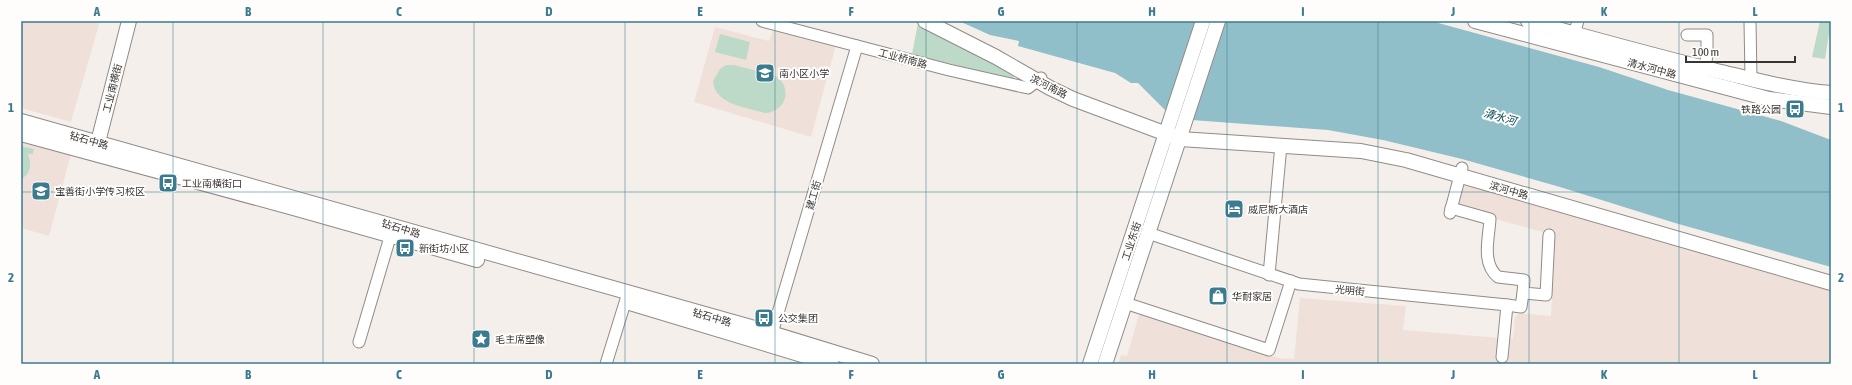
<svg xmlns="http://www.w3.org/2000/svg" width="1852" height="385" font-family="'Asap Condensed','Noto Sans SC',sans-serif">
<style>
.built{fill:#efe1da}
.green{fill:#bdd9c7}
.water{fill:#90bec9}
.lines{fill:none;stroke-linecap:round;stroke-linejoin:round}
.minor-casing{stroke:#918b88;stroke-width:13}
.major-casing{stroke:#918b88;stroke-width:16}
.minor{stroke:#fff;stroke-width:11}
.major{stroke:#fff;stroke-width:14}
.grid{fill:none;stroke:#3b7b8f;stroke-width:1;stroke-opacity:0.55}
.labels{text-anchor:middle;stroke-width:4;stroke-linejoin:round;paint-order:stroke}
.street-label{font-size:10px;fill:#373533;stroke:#fefdfc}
.poi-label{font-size:10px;fill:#373533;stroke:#fefdfc;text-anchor:start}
.water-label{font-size:11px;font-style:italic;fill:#004754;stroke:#fefdfc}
.neatline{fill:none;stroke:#3b7b8f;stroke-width:1.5}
.grid-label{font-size:13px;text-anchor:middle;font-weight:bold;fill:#3b7b8f}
</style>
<rect width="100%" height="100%" fill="#f5efeb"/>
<g class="built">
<polygon points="21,21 100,21 71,122 21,108"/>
<polygon points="715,27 769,41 774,27 836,45 811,137 694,102"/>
<polygon points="21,141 71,154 49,236 21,228"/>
<polygon points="1462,184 1831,291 1831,364 1118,364 1121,355 1127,356 1140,311 1279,358 1294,359 1300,298 1406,306 1403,330 1513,339 1515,317 1520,313 1551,316 1552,298 1549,298 1553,235 1456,208"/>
</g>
<g class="green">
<polygon points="1820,21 1831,21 1831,34 1829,34 1825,59 1812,57"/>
<polygon points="918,23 961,43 1016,73 1013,80 912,54"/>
<polygon points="720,34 750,42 746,60 715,52"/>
<path d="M 726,65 L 734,65 L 776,76 C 793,88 786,112 765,113 C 746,107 715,105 713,81 L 720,69 Z"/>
<path d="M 21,146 L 34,149 L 33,154 L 28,154 C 32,164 31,174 21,179 Z"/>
<polygon points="477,330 491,334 487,347 474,343"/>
</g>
<polygon class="water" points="959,21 1431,21 1599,67 1668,90 1781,121 1831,140 1831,267 1675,223 1560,187 1462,159 1383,140 1328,130 1192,120 1166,111 1138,83 1131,83 1115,73 1018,46 1019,41 990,35"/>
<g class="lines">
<g class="minor-casing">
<g id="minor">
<polyline points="762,21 949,70 1028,88 1041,78"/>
<polyline points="1750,21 1751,79"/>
<polyline points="1687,35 1707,35 1707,55 1705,68"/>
<polyline points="1572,41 1578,21"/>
<path d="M 1451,208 L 1490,219 C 1489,238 1481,263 1498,277 L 1524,280 L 1523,293 L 1546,295 L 1549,235"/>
<polyline points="1450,213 1462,168"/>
<polyline points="1148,233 1299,284 1507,305 1502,357"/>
<polyline points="1269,275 1281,145"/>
<polyline points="1125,303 1269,350 1291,281"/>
<polyline points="1507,305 1521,307 1523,293"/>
<polyline points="770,340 857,46"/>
<polyline points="359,342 393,227"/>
<polyline points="606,364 628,293"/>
</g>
</g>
<g class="major-casing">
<g id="major">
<polyline points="925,21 996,57 1050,88 1073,99 1180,139 1361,151 1406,160 1831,283"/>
<polyline points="1475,21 1769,99 1831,107"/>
<path d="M 1528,21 C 1591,38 1654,56 1717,71 C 1755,80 1792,90 1831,93"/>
<polyline points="21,121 758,329 872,364"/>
<polyline points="21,134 297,209 477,260"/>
<polyline points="96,150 129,21"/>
<polyline points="630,303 832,364"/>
<polyline points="1090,364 1203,21"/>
<polyline points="1105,364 1218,21"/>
</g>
</g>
<use href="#minor" class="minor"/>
<use href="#major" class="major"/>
</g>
<path class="grid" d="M 173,21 L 173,364M 323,21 L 323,364M 474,21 L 474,364M 625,21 L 625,364M 775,21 L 775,364M 926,21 L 926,364M 1077,21 L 1077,364M 1227,21 L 1227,364M 1378,21 L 1378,364M 1529,21 L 1529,364M 1679,21 L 1679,364M 21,192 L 1831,192"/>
<defs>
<g id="school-square" transform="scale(1)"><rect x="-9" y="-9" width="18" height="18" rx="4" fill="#3b7b8f" stroke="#fefdfc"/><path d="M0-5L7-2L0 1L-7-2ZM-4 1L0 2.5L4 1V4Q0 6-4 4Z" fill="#fff"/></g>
<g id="bus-square" transform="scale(1)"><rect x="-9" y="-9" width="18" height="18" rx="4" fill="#3b7b8f" stroke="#fefdfc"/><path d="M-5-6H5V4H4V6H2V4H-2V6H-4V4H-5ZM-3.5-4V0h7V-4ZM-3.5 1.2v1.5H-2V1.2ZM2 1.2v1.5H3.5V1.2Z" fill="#fff"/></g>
<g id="hotel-square" transform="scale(1)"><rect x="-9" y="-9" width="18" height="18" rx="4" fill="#3b7b8f" stroke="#fefdfc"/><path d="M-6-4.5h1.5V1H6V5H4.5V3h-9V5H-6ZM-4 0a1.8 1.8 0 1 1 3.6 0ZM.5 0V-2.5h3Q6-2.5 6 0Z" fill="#fff"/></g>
<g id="shop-square" transform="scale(1)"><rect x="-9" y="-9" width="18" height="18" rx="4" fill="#3b7b8f" stroke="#fefdfc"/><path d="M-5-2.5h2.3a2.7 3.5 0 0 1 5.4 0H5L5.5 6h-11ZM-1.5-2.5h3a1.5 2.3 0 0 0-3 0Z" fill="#fff"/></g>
<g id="sight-square" transform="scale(1)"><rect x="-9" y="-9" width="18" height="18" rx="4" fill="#3b7b8f" stroke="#fefdfc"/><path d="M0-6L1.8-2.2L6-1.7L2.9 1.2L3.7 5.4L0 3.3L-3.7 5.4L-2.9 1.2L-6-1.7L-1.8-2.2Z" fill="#fff"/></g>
</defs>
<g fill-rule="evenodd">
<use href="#school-square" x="765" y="73"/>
<use href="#bus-square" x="1795" y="109"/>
<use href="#bus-square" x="168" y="183"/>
<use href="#school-square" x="41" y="191"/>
<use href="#hotel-square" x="1234" y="209"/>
<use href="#bus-square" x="405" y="248"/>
<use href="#shop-square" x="1218" y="296"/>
<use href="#bus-square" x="764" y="318"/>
<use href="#sight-square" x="481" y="339"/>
</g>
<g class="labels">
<g class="street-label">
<text transform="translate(903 58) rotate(15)" y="4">工业桥南路</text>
<text transform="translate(1652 68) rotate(15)" y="4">清水河中路</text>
<text transform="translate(1049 86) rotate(27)" y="4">滨河南路</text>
<text transform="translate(112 88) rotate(-76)" y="4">工业南横街</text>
<text transform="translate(89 140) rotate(16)" y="4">钻石中路</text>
<text transform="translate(1509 190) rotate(16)" y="4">滨河中路</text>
<text transform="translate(813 195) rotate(-74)" y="4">建工街</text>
<text transform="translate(401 228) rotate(17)" y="4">钻石中路</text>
<text transform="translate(1131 241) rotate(-72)" y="4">工业东街</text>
<text transform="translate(1350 290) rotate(6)" y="4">光明街</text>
<text transform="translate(712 317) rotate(16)" y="4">钻石中路</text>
</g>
<g class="poi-label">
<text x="779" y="77">南小区小学</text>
<text x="1781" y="113" text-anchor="end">铁路公园</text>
<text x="182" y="187">工业南横街口</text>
<text x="55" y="195">宝善街小学传习校区</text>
<text x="1248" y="213">威尼斯大酒店</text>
<text x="419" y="252">新街坊小区</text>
<text x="1232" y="300">华耐家居</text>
<text x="778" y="322">公交集团</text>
<text x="495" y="343">毛主席塑像</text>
</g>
<g class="water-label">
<text transform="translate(1500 117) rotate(16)" y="4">清水河</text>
</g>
</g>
<rect width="1852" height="385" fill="none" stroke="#fefdfc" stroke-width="44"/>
<path d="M1686 56v6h109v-6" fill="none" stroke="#373533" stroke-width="2"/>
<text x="1692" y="56" font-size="12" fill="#373533" stroke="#fefdfc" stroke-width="3" paint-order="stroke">100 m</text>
<rect x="22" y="22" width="1808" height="341" class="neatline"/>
<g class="grid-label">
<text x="97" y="16">A</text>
<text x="248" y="16">B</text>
<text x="399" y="16">C</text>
<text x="549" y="16">D</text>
<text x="700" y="16">E</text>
<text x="851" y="16">F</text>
<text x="1001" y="16">G</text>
<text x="1152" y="16">H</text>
<text x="1303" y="16">I</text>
<text x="1453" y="16">J</text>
<text x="1604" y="16">K</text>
<text x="1755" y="16">L</text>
<text x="11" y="112">1</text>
<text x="1841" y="112">1</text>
<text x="11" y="282">2</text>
<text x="1841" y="282">2</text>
<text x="97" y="379">A</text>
<text x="248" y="379">B</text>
<text x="399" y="379">C</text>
<text x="549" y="379">D</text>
<text x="700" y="379">E</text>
<text x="851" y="379">F</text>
<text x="1001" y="379">G</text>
<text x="1152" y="379">H</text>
<text x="1303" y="379">I</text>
<text x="1453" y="379">J</text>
<text x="1604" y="379">K</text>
<text x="1755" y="379">L</text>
</g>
</svg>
